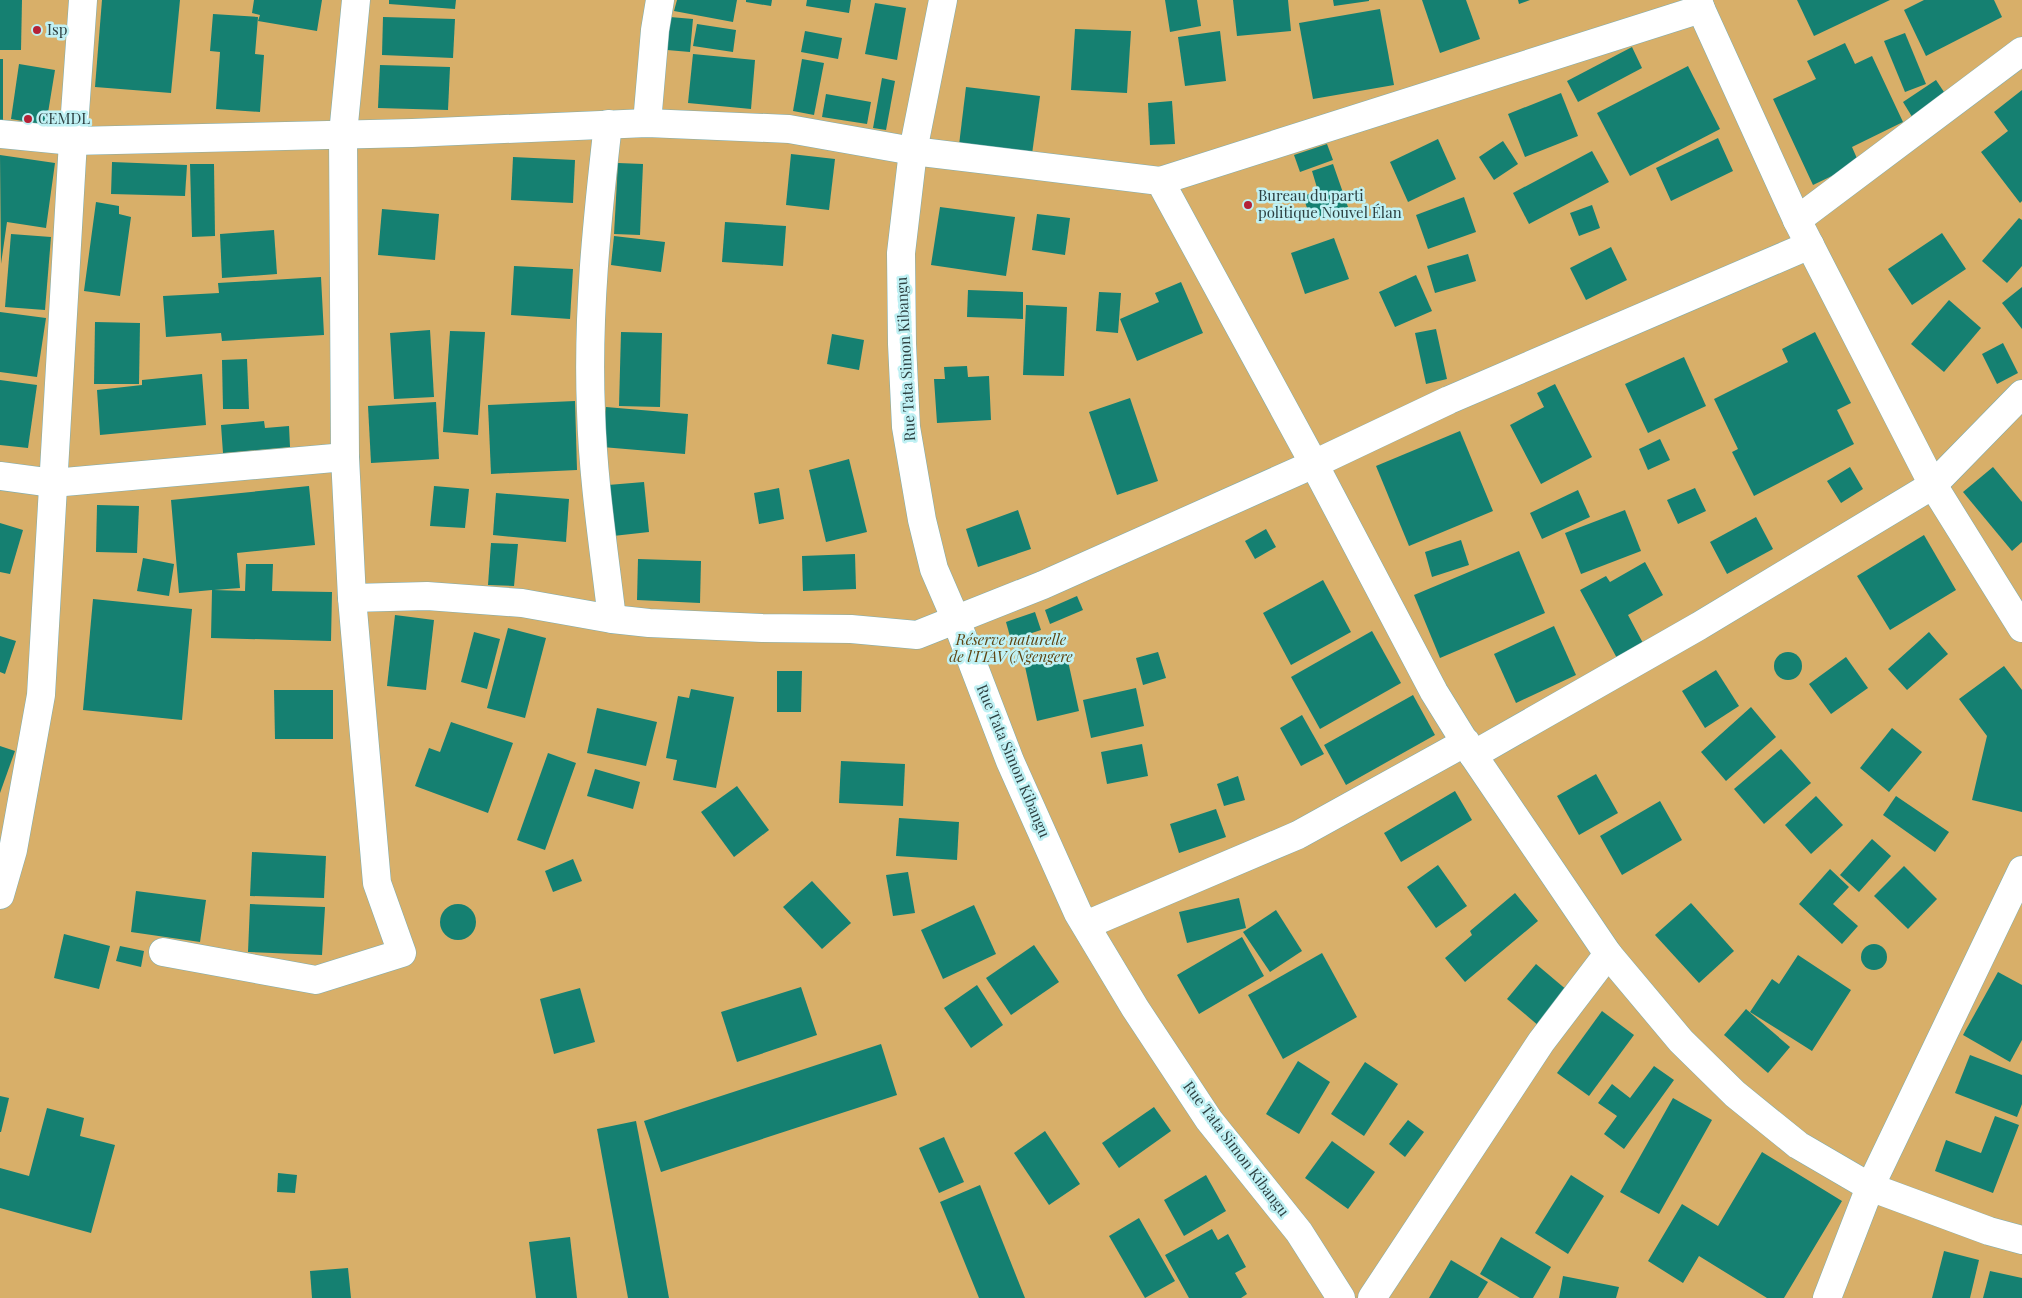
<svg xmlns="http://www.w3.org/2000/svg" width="2022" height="1298" font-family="'Playfair Display',serif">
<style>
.green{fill:#d8af69}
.building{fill:#158071}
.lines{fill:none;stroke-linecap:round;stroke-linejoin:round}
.street-casing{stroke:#7dacaf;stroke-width:29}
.street{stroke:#fff;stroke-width:28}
.poi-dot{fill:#b42237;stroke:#c0f1f4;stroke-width:2}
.labels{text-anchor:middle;stroke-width:5;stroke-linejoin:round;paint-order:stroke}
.poi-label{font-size:15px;fill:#2d4142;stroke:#c0f1f4;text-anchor:start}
.street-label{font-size:15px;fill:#2d4142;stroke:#c0f1f4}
.park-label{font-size:15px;font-style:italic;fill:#5e4412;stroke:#c0f1f4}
</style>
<rect width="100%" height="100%" fill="#c0f1f4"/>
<rect class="green" x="0" y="0" width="2022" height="1298"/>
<g class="building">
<polygon points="0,0 22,0 21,50 0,50"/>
<polygon points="102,0 180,0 171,93 95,87"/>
<polygon points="254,0 322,0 317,31 258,21 260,15 252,13"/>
<polygon points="389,0 456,0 455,9 389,4"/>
<polygon points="677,0 737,0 733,22 674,11"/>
<polygon points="746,0 772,0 771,6 746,2"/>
<polygon points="807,0 851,0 849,13 806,6"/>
<polygon points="1165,0 1197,0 1201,26 1170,32"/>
<polygon points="1233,0 1288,0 1291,31 1237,36"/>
<polygon points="1333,0 1369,0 1369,1 1334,6"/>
<polygon points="1422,0 1466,0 1480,39 1440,53"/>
<polygon points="1518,0 1530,0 1519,4"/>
<polygon points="1797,0 1890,0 1814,36"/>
<polygon points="1924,0 1994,0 2002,17 1926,56 1904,10"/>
<polygon points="875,3 906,8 897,60 865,54"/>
<polygon points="1380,9 1394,85 1313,99 1299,23"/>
<polygon points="213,14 258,17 255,54 264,55 260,112 216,109 220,52 210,51"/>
<polygon points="383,17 455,19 453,58 382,55"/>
<polygon points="670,17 693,19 690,52 667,50"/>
<polygon points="697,24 736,30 733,52 693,46"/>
<polygon points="1075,29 1131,31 1127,93 1071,90"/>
<polygon points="805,31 842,38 838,59 801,52"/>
<polygon points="1220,31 1226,81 1185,86 1178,37"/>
<polygon points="1905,33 1926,84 1905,92 1884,41"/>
<polygon points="1845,43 1855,64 1872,56 1903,122 1852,147 1859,163 1813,185 1773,99 1816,79 1807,61"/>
<polygon points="1632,47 1642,68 1578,102 1567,81"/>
<polygon points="693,54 755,60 751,109 688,103"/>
<rect x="0" y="59" width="3" height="65"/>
<polygon points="802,59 824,63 814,115 793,111"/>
<polygon points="19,64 55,70 46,125 11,119"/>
<polygon points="380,65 450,67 448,110 378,108"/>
<polygon points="1688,66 1720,129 1630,176 1597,113"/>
<polygon points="882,78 895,81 886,130 873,128"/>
<polygon points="1936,80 1948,98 1914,120 1903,102"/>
<polygon points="966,87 1040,96 1032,154 959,145"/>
<polygon points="2022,90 2022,201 2020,203 1981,152 2008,131 1994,112"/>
<polygon points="1561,93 1578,136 1525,157 1508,114"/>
<polygon points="826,94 871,102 867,124 822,117"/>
<polygon points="1172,101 1175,144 1150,145 1148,103"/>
<polygon points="1718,138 1733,171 1671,201 1656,168"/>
<polygon points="1438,139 1456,179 1408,202 1390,162"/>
<polygon points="1503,141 1518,164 1494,180 1479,157"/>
<polygon points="1327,144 1333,160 1300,172 1294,155"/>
<polygon points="1592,151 1609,182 1529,224 1513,193"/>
<polygon points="791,154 835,159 829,210 786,205"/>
<polygon points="0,155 55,163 46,228 7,222 1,264"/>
<polygon points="513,157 575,160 573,203 511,200"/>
<polygon points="112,162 187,165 185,196 111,194"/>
<polygon points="618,163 643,164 640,235 614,234"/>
<polygon points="190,164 214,164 215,236 192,237"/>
<polygon points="1333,164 1348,207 1311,220 1303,196 1318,191 1312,171"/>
<polygon points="1464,197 1476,232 1428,249 1416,215"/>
<polygon points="96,202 119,206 119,214 131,217 120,296 84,291"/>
<polygon points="1592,205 1600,228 1579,236 1570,213"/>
<polygon points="940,207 1015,217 1006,276 931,265"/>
<polygon points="382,209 439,214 435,260 378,255"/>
<polygon points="1037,214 1070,218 1065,255 1032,250"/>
<polygon points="2019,218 2022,220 2022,266 2007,283 1982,261"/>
<polygon points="725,222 786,226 783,266 722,262"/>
<polygon points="274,230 277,274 222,278 220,234"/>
<polygon points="1942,233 1966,269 1912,305 1888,269"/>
<polygon points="11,234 51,237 45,310 5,307"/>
<polygon points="614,236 665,242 661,272 611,265"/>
<polygon points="1334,238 1349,279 1305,294 1291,253"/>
<polygon points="1611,247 1627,280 1586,300 1570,268"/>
<polygon points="1468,254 1476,281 1435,293 1427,266"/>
<polygon points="514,266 573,269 570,319 511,315"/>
<polygon points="1416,275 1432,311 1395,327 1379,292"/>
<polygon points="321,277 324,335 222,341 221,333 166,337 163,296 219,293 218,283"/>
<polygon points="1181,282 1203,333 1137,361 1120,319 1159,302 1155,293"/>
<polygon points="2022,287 2022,329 2002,303"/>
<polygon points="968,290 1023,292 1023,319 967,317"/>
<polygon points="1099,292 1121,293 1118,333 1096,331"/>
<polygon points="1949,300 1981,328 1944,372 1911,344"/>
<polygon points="1026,305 1067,307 1064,376 1023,375"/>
<polygon points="0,312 46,318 37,377 0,372"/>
<polygon points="95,322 140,323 139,384 94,384"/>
<polygon points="1436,329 1447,379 1426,384 1415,333"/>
<polygon points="430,330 434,397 394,399 390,333"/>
<polygon points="450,331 485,332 478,435 443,432"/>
<polygon points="621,332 662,333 660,407 619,406"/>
<polygon points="1815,332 1851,403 1837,410 1854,444 1754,496 1732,452 1738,449 1714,399 1788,362 1782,349"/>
<polygon points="832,334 864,340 859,370 827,364"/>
<polygon points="2003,343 2018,373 1997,384 1982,354"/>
<polygon points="1684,357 1706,406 1648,433 1625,384"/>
<polygon points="247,359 249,409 223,409 222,360"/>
<polygon points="967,366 968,377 989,376 991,420 937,423 934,379 945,379 944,367"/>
<polygon points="202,374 206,425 100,435 97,390 142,385 142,380"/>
<polygon points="0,380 37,385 28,448 0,445"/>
<polygon points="1555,384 1592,457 1541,484 1510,425 1544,407 1537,393"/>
<polygon points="1130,398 1158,481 1117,495 1089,412"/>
<polygon points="575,401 577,470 491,474 488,405"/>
<polygon points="436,402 439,459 371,463 368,406"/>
<polygon points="606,407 688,414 685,454 602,447"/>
<polygon points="264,421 265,428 289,426 290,447 223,453 221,425"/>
<polygon points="1460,431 1493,511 1409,546 1376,466"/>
<polygon points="1660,439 1670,460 1648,470 1639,449"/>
<polygon points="849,459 867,532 826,542 809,470"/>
<polygon points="1850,467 1863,489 1841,503 1827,481"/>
<polygon points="1993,467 2022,502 2022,542 2012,551 1963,492"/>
<polygon points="644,482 649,532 613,536 608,485"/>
<polygon points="309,486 315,545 237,553 240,588 214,590 245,591 246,564 273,564 272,591 332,592 331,641 211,638 212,590 179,593 171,500"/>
<polygon points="434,486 469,489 465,528 430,526"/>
<polygon points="779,488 784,519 759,524 754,493"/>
<polygon points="1695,488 1706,511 1678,524 1667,500"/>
<polygon points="1578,490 1590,517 1542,539 1530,513"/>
<polygon points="496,493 569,499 566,542 493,535"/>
<polygon points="97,505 139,506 137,553 96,552"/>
<polygon points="1018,510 1031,549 978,567 966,529"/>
<polygon points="1625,510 1641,551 1581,574 1565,533"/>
<polygon points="1756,517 1773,549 1727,574 1710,542"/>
<polygon points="0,523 23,530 10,574 0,572"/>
<polygon points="1266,529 1276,547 1255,559 1245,541"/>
<polygon points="1924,535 1956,590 1890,630 1857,576"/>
<polygon points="1461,540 1469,565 1432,577 1425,552"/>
<polygon points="491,543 518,544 514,586 488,585"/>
<polygon points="1519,551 1545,613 1440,658 1414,595"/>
<polygon points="855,554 856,589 803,591 802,556"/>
<polygon points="143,558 174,564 169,596 137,591"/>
<polygon points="638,559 701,561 700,603 637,600"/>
<polygon points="1645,562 1663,595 1628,615 1644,645 1618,660 1580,590 1606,576 1610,582"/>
<polygon points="1323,580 1351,632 1291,665 1263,613"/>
<polygon points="1077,596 1083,610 1050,624 1045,610"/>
<polygon points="93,599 192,609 182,720 83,710"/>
<polygon points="1035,612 1041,630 1011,640 1006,622"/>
<polygon points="395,615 434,620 426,690 387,686"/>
<polygon points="1554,626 1576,675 1516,703 1494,654"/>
<polygon points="508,628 546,638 525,718 487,708"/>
<polygon points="1372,631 1401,683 1320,729 1291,677"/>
<polygon points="474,632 500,639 487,689 461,682"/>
<polygon points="1929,632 1948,654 1907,690 1888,669"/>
<polygon points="0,636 16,641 5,674 0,672"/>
<circle cx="1788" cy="666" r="14"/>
<polygon points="1066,652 1079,711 1037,721 1024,662"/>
<polygon points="1158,652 1166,678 1143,685 1136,658"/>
<polygon points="1846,657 1868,688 1831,714 1809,684"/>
<polygon points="2004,666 2022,690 2022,812 1972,800 1987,736 1959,699"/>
<polygon points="1716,670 1739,706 1705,728 1682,691"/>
<polygon points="777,671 802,671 801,712 777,712"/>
<polygon points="1136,688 1144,726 1091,738 1083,700"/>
<polygon points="691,689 734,697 716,788 673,780 677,760 666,758 678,696 689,698"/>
<polygon points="274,690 333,690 333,739 275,739"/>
<polygon points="1413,695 1435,735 1346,785 1324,745"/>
<polygon points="1751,707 1776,737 1726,781 1701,752"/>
<polygon points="597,708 657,722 646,766 587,753"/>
<polygon points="1302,715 1324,754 1301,766 1280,728"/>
<polygon points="451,722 513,743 488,813 415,786 429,748 440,752"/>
<polygon points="1892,728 1922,752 1889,792 1860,768"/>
<polygon points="1142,744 1148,776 1107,784 1101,752"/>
<polygon points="0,746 15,751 0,793"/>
<polygon points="1781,749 1811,783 1764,824 1734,789"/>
<polygon points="548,753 576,763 545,850 517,840"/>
<polygon points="841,761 905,764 903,806 839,803"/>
<polygon points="595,769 640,782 633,809 587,796"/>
<polygon points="1596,774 1618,813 1579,835 1557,796"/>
<polygon points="1238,776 1245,800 1224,806 1217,784"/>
<polygon points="737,786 769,830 734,857 701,812"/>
<polygon points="1455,791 1472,820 1401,862 1384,833"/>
<polygon points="1816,796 1843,825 1811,854 1785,825"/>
<polygon points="1896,796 1949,832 1935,852 1883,815"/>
<polygon points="1660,801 1682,840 1622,875 1600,836"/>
<polygon points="1216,809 1226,837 1179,853 1170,824"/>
<polygon points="899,818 959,822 957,860 896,856"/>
<polygon points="1872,839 1891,856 1859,892 1840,875"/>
<polygon points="252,852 326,856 324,898 250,896"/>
<polygon points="573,859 582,881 553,892 545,871"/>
<polygon points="1438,865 1467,906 1436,928 1407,887"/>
<polygon points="1904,866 1937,899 1908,929 1874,896"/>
<polygon points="1830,869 1849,887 1833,904 1858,926 1842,944 1799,904"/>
<polygon points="908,872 915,913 893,916 886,875"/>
<polygon points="812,881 851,923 822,949 783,907"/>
<polygon points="136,891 206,900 200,942 131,932"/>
<polygon points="1515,893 1538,921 1465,982 1445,958 1472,935 1470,931"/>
<polygon points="1239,898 1246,928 1187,943 1179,912"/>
<polygon points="1691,903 1734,951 1699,983 1655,935"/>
<polygon points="250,904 325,907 322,955 248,952"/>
<circle cx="458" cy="922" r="18"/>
<polygon points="974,905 996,954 943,979 921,930"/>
<polygon points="1276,910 1302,951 1270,972 1243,932"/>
<polygon points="64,934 110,946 99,989 54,978"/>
<polygon points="1242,937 1264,976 1199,1014 1177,975"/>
<circle cx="1874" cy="957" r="13"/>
<polygon points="1034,945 1059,982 1011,1015 986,978"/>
<polygon points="120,946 144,951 141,967 116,961"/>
<polygon points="1322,953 1357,1017 1283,1059 1248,995"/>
<polygon points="1798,955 1851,990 1812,1051 1750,1012 1772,979 1779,984"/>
<polygon points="1536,964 1568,991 1539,1026 1507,999"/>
<polygon points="1998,972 2022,985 2022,1040 2010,1062 1963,1035"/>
<polygon points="977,985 1003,1025 971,1048 944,1008"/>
<polygon points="801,987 817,1035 737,1062 721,1012"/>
<polygon points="580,988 595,1042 554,1054 540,999"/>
<polygon points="1746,1009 1790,1047 1768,1073 1724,1035"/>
<polygon points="1602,1011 1634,1035 1589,1096 1557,1073"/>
<polygon points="881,1044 897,1095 661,1172 644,1121"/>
<polygon points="1970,1055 2022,1075 2022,1104 2017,1117 1955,1093"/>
<polygon points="1298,1061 1330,1082 1299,1134 1266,1114"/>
<polygon points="1365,1062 1398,1084 1364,1136 1331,1114"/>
<polygon points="1654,1066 1674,1080 1624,1149 1604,1134 1617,1116 1598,1103 1612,1084 1630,1098"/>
<polygon points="0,1096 9,1098 1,1132 0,1132"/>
<polygon points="1673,1098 1712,1120 1659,1214 1620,1192"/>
<polygon points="1154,1107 1171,1131 1119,1168 1102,1143"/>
<polygon points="47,1108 84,1118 80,1136 115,1145 91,1233 0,1208 0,1168 29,1176"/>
<polygon points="1995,1116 2019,1125 1993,1193 1935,1171 1946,1140 1981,1153"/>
<polygon points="1408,1120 1424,1132 1405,1157 1389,1144"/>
<polygon points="636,1121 656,1226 669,1298 628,1298 597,1129"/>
<polygon points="1045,1131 1080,1184 1049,1205 1014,1153"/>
<polygon points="944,1137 964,1182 939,1193 919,1148"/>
<polygon points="1332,1141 1375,1172 1348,1209 1305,1178"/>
<polygon points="1762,1152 1842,1201 1784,1298 1767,1298 1699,1256 1683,1283 1648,1261 1682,1204 1718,1226"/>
<polygon points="278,1173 297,1175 295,1193 277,1192"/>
<polygon points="1206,1175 1226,1211 1184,1236 1164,1200"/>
<polygon points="1571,1175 1604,1196 1568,1254 1535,1233"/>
<polygon points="980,1185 1025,1298 979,1298 940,1202"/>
<polygon points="1139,1218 1175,1281 1145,1298 1109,1236"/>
<polygon points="1212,1229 1218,1240 1228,1234 1246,1267 1235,1273 1247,1294 1241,1298 1189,1298 1165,1255"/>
<polygon points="570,1237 577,1298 536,1298 529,1242"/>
<polygon points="1501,1237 1551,1267 1533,1298 1520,1298 1480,1274"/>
<polygon points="1944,1251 1979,1260 1970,1298 1932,1298"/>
<polygon points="1451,1260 1488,1282 1478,1298 1429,1298"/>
<polygon points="348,1268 351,1298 312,1298 310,1271"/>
<polygon points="1990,1271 2022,1278 2022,1298 1983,1298"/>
<polygon points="1563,1276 1619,1287 1616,1298 1559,1298"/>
</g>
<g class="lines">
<g class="street-casing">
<g id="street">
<polyline points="943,0 913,151 901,253 902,344 906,427 922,520 934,569 956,620 1010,761 1078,913 1135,1008 1209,1120 1299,1232 1341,1298"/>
<polyline points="1698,0 1701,9 1797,220 1933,485 2022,628"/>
<polyline points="647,123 655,30 660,0"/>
<path d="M 608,124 C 597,220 587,315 591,411 C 593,481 604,550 612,619"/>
<polyline points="0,134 73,141 412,133 647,123 789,129 913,151 1160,181 1314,464 1434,692 1473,755 1608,954 1681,1041 1735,1094 1798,1145 1870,1187 1989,1231 2022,1240"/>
<polyline points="1160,181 1701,9"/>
<polyline points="1797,220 2022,51"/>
<polyline points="0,476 53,483 345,457"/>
<polyline points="352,598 427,596 522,603 612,619 649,623 762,628 851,629 917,635 1043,585 1314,464 1449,400 1810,245"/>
<polyline points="1473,755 1699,626 1933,485 2022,394"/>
<polyline points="0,895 13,850 41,695 73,141 83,0"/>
<polyline points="1086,925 1298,835 1466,742"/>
<polyline points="163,952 316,980 402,953 377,883 352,598 345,457 343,134 356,0"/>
<polyline points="1372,1298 1541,1042 1608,954"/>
<polyline points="1827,1298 1870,1187 2022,870"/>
</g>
</g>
<use href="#street" class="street"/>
</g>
<g class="poi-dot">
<circle cx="37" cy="30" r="5"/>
<circle cx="28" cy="119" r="5"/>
<circle cx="1248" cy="205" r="5"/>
</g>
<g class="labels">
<g class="poi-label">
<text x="47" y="35">Isp</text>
<text x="38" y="124">CEMDL</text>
<text x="1258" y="201">Bureau du parti<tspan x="1258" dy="17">politique Nouvel Élan</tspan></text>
</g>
<g class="street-label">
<text transform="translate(906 359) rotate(-93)" y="5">Rue Tata Simon Kibangu</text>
<text transform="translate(1013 761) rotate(67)" y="5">Rue Tata Simon Kibangu</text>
<text transform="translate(1236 1149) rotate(53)" y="5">Rue Tata Simon Kibangu</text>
</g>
<g class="park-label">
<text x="1011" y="645">Réserve naturelle<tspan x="1011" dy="17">de l'ITAV (Ngengere</tspan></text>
</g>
</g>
</svg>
